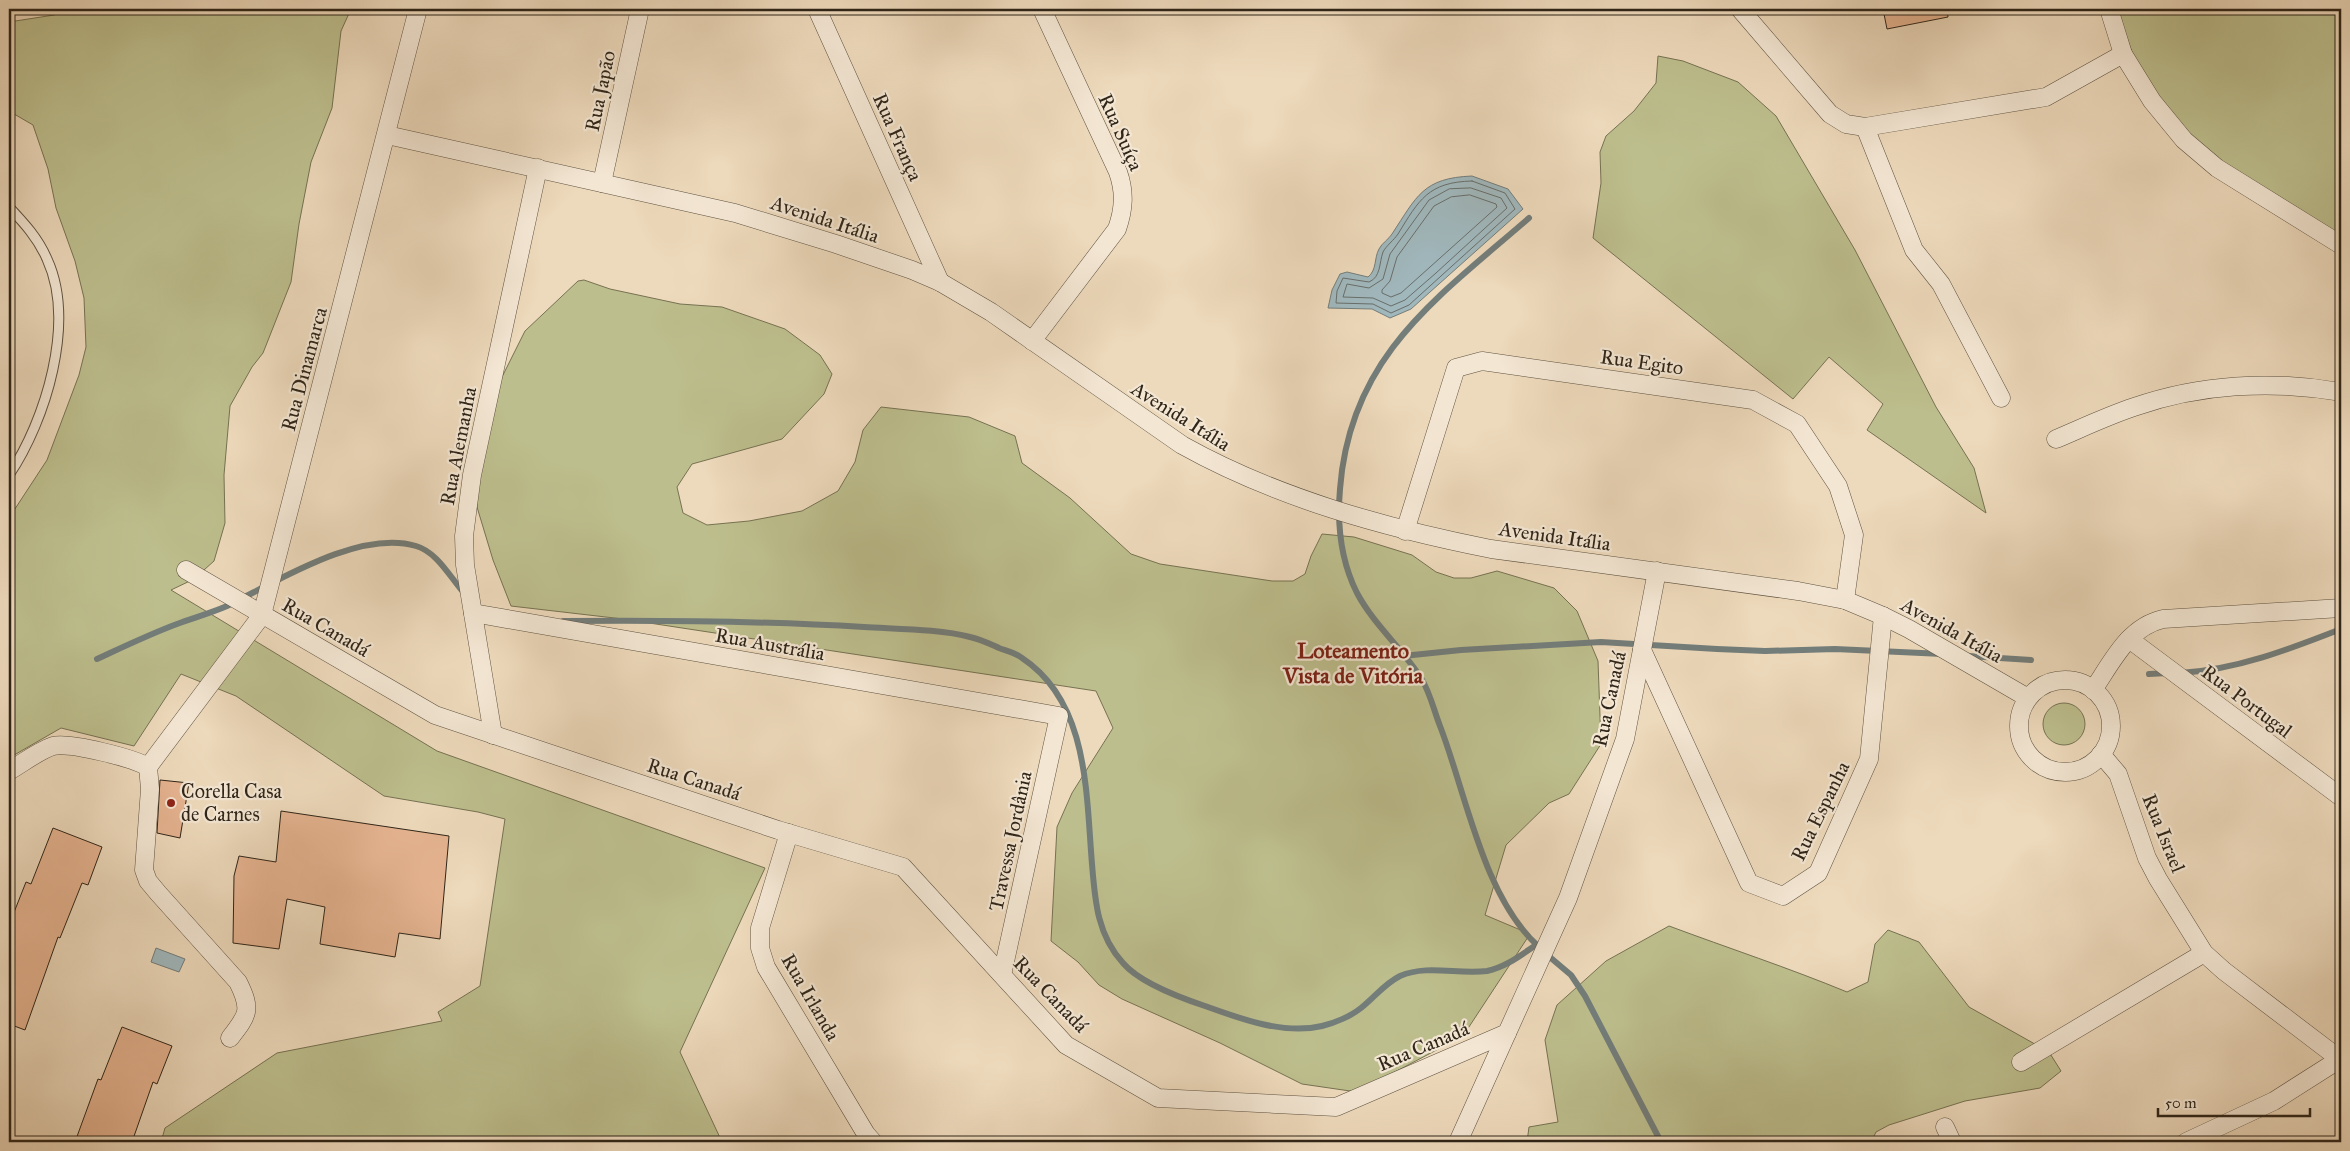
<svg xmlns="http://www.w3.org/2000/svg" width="2350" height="1151" font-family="'IM FELL Great Primer',serif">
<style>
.green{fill:#bdbe8d;stroke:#767252}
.water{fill:#a0b7bc;stroke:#737d7a}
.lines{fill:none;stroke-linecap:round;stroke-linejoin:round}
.shore{stroke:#686e6a;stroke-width:1}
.stream{stroke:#737d7a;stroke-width:6}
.building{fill:#e5b390;stroke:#2f2518}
.service-casing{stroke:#5e5241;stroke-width:11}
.minor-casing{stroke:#5e5241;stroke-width:19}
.service{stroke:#f3e6d3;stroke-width:9}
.minor{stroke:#f3e6d3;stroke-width:18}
.poi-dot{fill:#8f2418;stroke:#f3e6d3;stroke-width:2}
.labels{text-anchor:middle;stroke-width:4.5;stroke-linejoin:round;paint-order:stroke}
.street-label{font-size:20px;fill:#2f2518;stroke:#f3e6d3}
.poi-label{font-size:20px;fill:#2f2518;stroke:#f3e6d3;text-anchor:start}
.quarter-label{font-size:22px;font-weight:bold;fill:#7a1f14;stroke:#f3e6d3}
</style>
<rect width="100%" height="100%" fill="#edd9bb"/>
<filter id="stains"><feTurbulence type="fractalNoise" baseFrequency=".004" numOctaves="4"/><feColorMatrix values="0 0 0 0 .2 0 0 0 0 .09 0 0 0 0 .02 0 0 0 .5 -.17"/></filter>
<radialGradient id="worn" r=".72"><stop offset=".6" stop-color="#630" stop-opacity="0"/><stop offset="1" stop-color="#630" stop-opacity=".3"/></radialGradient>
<g class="green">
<polygon points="72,9 351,9 341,31 332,108 311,162 299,224 291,282 263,353 252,367 230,406 224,475 225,523 214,561 194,579 171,590 437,751 765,868 680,1052 722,1142 161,1142 165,1128 277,1053 442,1021 438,1012 480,986 505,819 478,812 384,796 236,696 181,674 134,746 61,728 9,758 9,518 47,460 79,375 86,347 84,298 75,261 56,208 48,169 33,125 9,111 9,22 54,15"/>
<polygon points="2117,9 2341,9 2341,234 2310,221 2222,165 2185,135 2136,64"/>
<polygon points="1658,56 1683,61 1738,82 1776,116 1855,250 1936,407 1974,468 1986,513 1867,430 1883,404 1829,357 1793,399 1593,238 1601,183 1600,152 1606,136 1634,111 1656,83"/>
<polygon points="584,280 610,289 680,304 722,307 785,329 820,355 832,374 824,394 782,439 692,464 677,487 683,513 707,525 749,521 802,511 838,491 855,462 863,430 881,407 969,417 1015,436 1022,463 1070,498 1131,554 1160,564 1272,581 1293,581 1305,574 1311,556 1322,534 1354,537 1412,555 1436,572 1454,578 1471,578 1497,571 1554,588 1577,611 1598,661 1601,744 1569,794 1549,803 1506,845 1485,915 1530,934 1463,1036 1357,1092 1302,1084 1220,1043 1122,999 1099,985 1078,962 1051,941 1057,827 1072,793 1113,728 1096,691 623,619 511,606 493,560 477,507 480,443 502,377 525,331 578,281"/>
<circle cx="2064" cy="724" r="21"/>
<path d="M 1669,926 C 1728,948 1789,968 1847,992 L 1868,982 L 1875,944 L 1888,930 L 1919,942 L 1969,1007 L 2049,1052 L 2061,1071 L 2040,1088 L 1965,1101 L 1889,1125 L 1876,1132 L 1871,1142 L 1527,1142 L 1529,1127 L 1558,1122 L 1545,1040 L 1557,1005 L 1606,961 Z"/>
</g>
<g class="water">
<path d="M 1472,176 L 1508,189 L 1523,209 L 1411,309 L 1390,318 L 1372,309 L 1328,308 L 1332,290 L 1340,274 L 1347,272 L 1368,277 C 1377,270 1374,258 1379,249 C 1382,243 1389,239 1392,234 C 1417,196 1423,178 1472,176 Z"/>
<polygon points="156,948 185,959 179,972 151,962"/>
</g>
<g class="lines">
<g class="shore">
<path d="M 1472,181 L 1505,193 L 1515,209 L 1409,305 L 1391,313 L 1373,304 L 1336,303 L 1337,291 L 1343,278 L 1369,282 C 1381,277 1379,263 1383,252 C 1386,246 1394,240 1398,234 C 1419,200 1428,182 1472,181 Z"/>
<polygon points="1471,188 1501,198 1507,208 1436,273 1405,300 1391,306 1373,298 1343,297 1347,284 1369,288 1383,279 1390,254 1429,200 1449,189"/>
<polygon points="1470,195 1496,204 1497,207 1401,293 1391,297 1382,293 1382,290 1390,281 1397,257 1434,206 1451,197"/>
</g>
<g class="stream">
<path d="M 1529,218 C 1437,298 1350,356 1340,489 C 1337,524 1341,561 1357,593 C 1374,625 1402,648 1421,678 C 1430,692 1434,711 1440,726 C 1466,793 1483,896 1538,946"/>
<path d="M 563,621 C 663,620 763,621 864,627 C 895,629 941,629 970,637 C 980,639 990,644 999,648 C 1007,651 1016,653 1022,658 C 1089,702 1086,794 1092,864 C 1095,900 1097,935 1123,963 C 1140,983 1181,998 1205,1006 C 1241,1019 1284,1035 1322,1026 C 1335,1023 1351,1016 1361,1008 C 1375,997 1384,984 1400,976 C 1428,964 1458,975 1487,971 C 1506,967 1521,955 1536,945"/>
<polyline points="1403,656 1461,650 1601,642 1717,649 1765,651 1835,649 1943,654"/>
<polyline points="1968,656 2031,660"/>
<path d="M 97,659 C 123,647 150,634 177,624 C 193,618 211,613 227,606 C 276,582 359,529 416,546 C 437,552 450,577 464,593"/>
<path d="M 2180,673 C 2236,670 2290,649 2341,629"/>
<polyline points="2149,674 2168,673"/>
<polyline points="1545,953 1571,975 1585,996 1661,1142"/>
<polyline points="202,1142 240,1140 246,1142"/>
</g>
</g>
<g class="building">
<polygon points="1883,9 1947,9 1948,17 1887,29"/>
<polygon points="160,780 189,783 180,838 157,833"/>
<polygon points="281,811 449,836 440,939 399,933 395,957 320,944 325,907 287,899 279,949 233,943 234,876 239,856 276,862"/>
<polygon points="53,828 102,847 88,885 82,883 60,938 58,937 25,1030 9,1024 9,925 26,882 31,884"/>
<polygon points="122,1027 172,1046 157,1084 153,1082 132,1142 75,1142 98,1079 101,1080"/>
</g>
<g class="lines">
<g class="service-casing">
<path id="service" d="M 9,207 C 24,223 38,238 47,259 C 76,322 46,420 9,475"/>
</g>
<g class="minor-casing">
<g id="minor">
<polyline points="817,9 940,282"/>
<polyline points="1740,9 1830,114 1846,124 1865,127 1914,250 1941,284 2001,398"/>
<polyline points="2109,9 2123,54 2152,101 2184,140 2217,168 2341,245"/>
<polyline points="1865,127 2046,97 2123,54"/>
<path d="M 387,135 L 735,213 L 836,244 L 912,270 L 940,282 L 991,312 L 1182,445 C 1277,498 1385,528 1491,549 L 1798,591 L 1845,600 L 1883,616 L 1909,629 L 2028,698"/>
<polyline points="602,183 640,9"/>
<path d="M 1032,341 L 1117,229 C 1124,209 1125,192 1118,172 L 1042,9"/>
<path d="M 2056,439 C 2082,428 2107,416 2134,407 C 2200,384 2272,380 2341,392"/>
<polyline points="1405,531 1456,368 1482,361 1753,400 1797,424 1838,486 1854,535 1845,600"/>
<polyline points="186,570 435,715 778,830 903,867 1066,1045 1158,1098 1336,1107 1507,1033 1568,898 1625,739 1657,571"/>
<polyline points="473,613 1059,716 1002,975"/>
<polyline points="2129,639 2341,797"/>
<polyline points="1642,650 1749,883 1783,896 1818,873 1869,759 1883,616"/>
<circle cx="2065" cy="726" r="46"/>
<path d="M 2093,690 C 2112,662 2128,627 2163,619 L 2341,608"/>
<polyline points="493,735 465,565 464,536 472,475 538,168"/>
<polyline points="2101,754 2118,774 2147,858 2158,879 2204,953 2224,971 2341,1060"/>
<polyline points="148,767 262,615 418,9"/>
<path d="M 9,771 C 23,763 38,751 53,746 C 70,742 133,758 148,767 L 150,789 L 144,870 L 148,881 L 158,893 L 238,982 C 252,1010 248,1015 230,1038"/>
<polyline points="789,833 760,928 760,948 766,967 866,1134 873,1142"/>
<polyline points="2021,1062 2204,953"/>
<polyline points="1945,1127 1952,1142"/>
<polyline points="1458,1142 1507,1033"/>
<polyline points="2186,1142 2274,1101 2340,1059"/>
</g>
</g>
<use href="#service" class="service"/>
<use href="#minor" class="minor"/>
</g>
<circle class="poi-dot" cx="171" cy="803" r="5"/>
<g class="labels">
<g class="street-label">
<text transform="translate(600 91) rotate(-78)" y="7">Rua Japão</text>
<text transform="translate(1121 132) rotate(66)" y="7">Rua Suíça</text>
<text transform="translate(898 137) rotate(66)" y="7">Rua França</text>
<text transform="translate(825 219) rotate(18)" y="7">Avenida Itália</text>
<text transform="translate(1642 362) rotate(8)" y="7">Rua Egito</text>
<text transform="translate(304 369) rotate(-75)" y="7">Rua Dinamarca</text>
<text transform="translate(1181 416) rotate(32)" y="7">Avenida Itália</text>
<text transform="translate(458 446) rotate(-79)" y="7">Rua Alemanha</text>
<text transform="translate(1555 536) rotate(8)" y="7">Avenida Itália</text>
<text transform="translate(326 627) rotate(30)" y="7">Rua Canadá</text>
<text transform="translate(1952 630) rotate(29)" y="7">Avenida Itália</text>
<text transform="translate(770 644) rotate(10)" y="7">Rua Austrália</text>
<text transform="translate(1609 699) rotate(-78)" y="7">Rua Canadá</text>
<text transform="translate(2247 701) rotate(37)" y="7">Rua Portugal</text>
<text transform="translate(694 779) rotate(18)" y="7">Rua Canadá</text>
<text transform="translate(1820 811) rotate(-64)" y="7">Rua Espanha</text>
<text transform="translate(2164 833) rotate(68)" y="7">Rua Israel</text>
<text transform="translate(1010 841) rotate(-78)" y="7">Travessa Jordânia</text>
<text transform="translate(1051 994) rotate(46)" y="7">Rua Canadá</text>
<text transform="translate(811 997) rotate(60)" y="7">Rua Irlanda</text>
<text transform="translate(1423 1046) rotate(-23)" y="7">Rua Canadá</text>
</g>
<g class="poi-label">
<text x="181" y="798">Corella Casa<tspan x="181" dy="23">de Carnes</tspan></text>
</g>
<g class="quarter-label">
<text x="1353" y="658">Loteamento<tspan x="1353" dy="25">Vista de Vitória</tspan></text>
</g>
</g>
<rect width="2350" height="1151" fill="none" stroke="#edd9bb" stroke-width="30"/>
<rect x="10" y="10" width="2330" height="1131" fill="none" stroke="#2f2518" stroke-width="2.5"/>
<rect x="15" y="15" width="2320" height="1121" fill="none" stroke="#2f2518"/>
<path d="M2158 1108v8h152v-8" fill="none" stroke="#2f2518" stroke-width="2.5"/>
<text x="2165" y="1108" font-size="15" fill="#2f2518" stroke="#f3e6d3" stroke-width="4" paint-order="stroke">50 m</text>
<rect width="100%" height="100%" filter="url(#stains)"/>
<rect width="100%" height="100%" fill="url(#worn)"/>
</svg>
